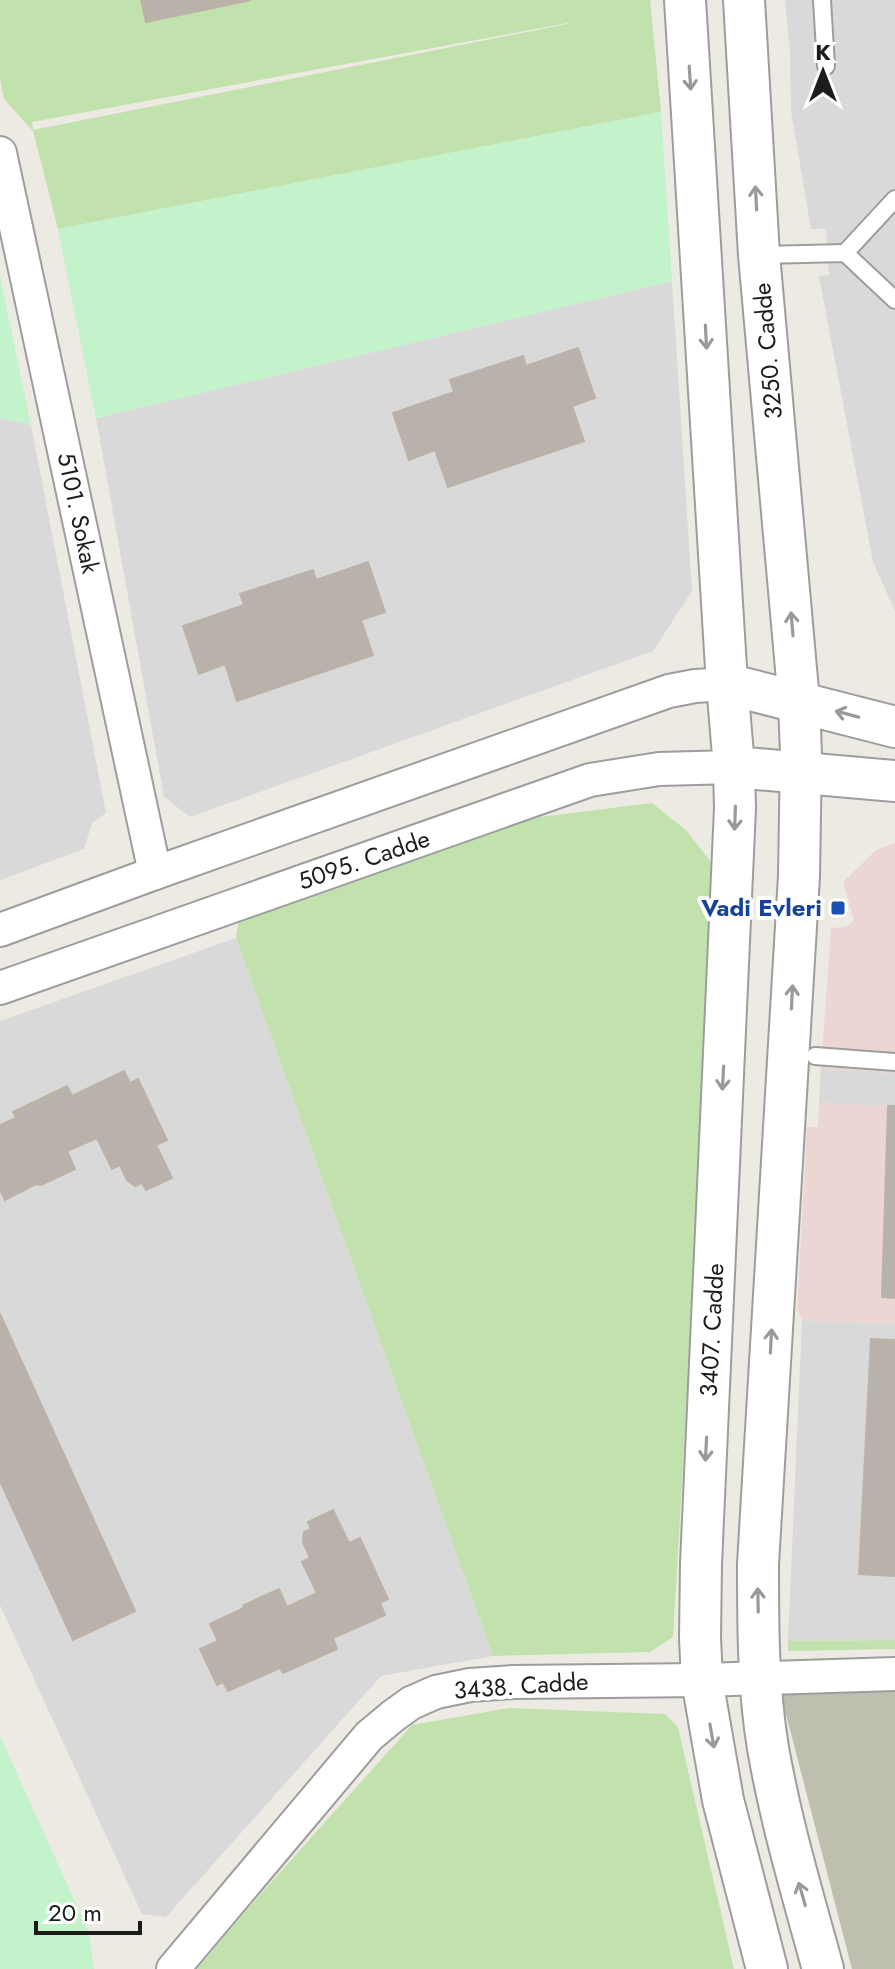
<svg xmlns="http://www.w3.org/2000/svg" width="895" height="1969" font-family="Jost,sans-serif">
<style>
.residential{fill:#dad9d9}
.commercial{fill:#ecd6d3}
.construction{fill:#bebfaf}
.grass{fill:#c2e2ad;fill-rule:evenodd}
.park{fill:#c2f3cb}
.building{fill:#b9b2ac;stroke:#bcb2a6;stroke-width:2}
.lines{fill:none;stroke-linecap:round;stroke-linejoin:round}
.service-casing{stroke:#9d9d9d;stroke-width:20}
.minor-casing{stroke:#9d9d9d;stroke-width:36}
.tertiary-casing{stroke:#9d9d9d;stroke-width:44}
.service{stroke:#fff;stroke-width:16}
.minor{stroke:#fff;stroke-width:32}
.tertiary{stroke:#fff;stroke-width:40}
.oneway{stroke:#999}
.transit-dot{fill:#1a4fb4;stroke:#fff;stroke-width:3}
.labels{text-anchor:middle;stroke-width:8;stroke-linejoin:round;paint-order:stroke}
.street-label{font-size:24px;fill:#1c1c1c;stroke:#fff}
.transit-label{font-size:24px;font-weight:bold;fill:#164399;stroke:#fff;text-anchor:end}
</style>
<rect width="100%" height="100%" fill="#eceae2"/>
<g class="residential">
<polygon points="785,0 895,0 895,611 873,562 819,276 829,275 826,229 811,229 791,111 790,51"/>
<polygon points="672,281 692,591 653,651 190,817 164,797 96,418"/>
<polygon points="0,418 31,425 106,813 92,823 84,849 0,880"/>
<polygon points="236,938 493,1656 381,1676 166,1917 142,1914 0,1605 0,1021"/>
<polygon points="821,1069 895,1073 895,1106 819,1103"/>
<polygon points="802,1320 895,1324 895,1640 788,1641"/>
</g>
<g class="commercial">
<polygon points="895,843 895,1073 821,1069 831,928 846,927 854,920 843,882 875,851"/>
<polygon points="819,1103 895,1106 895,1324 802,1320 797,1309 807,1127 818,1127"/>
</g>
<polygon class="construction" points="895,1688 895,1969 852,1969 780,1691"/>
<g class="grass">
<path d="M 0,0 L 650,0 L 661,112 L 58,229 L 33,131 L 4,99 L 0,79 ZM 568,23 L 567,24 L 33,130 L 32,122 Z"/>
<polygon points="652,803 686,830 714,866 698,1207 673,1637 650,1652 493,1656 236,938 240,912 461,827"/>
<polygon points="895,1640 895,1649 788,1651 788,1641"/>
<polygon points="509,1708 665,1714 678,1727 734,1969 197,1969 249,1907 412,1725"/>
</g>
<g class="park">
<polygon points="661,112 672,281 96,418 58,229"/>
<polygon points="0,277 31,425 0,418"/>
<polygon points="0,1736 89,1933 94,1969 0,1969"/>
</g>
<g class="building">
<polygon points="141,0 251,0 146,22"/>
<polygon points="578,348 595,398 572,406 584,441 448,487 435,450 409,460 393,413 454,392 450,380 523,356 526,366"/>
<polygon points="368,562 385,612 361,620 373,655 237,701 225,664 199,674 183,626 244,605 240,594 313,570 316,580"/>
<polygon points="124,1071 130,1083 138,1079 167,1140 156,1145 172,1178 146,1190 142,1183 135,1186 127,1180 120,1165 112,1169 97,1138 67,1151 75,1169 41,1185 36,1184 5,1200 0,1189 0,1125 16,1118 13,1112 67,1086 72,1096"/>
<polygon points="888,1106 895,1106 895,1298 882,1297"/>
<polygon points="0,1314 135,1611 73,1640 0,1481"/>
<polygon points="871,1339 895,1340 895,1576 859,1574"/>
<polygon points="333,1510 349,1543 360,1538 388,1599 380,1603 385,1615 333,1638 337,1649 283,1673 280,1668 228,1691 223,1682 217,1685 200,1649 218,1641 210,1624 242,1609 244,1605 279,1589 287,1607 317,1593 302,1562 310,1558 303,1542 304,1532 311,1529 308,1522"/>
</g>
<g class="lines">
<g class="service-casing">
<g id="service">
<polyline points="822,0 826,66"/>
<polyline points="845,253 895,199"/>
<polyline points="759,255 845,253 895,300"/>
<polyline points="815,1056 895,1062"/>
</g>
</g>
<g class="minor-casing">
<g id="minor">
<polyline points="0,153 155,873"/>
<polyline points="0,930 155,873 669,691 695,686 727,684"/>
<polyline points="0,988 590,780 659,769 734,767"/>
<polyline points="173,1969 369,1736 393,1716 411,1703 436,1692 470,1685 513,1682 702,1680 895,1674"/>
</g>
</g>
<g class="tertiary-casing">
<g id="tertiary">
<polyline points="685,0 727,684 734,767 735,808 701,1564 700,1638 702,1680 723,1800 767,1969"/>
<path d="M 744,0 L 759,255 L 799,702 L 801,754 L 799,876 L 758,1564 C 758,1625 758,1688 768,1748 C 781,1823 803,1896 823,1969"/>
<polyline points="727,684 895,727"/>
<polyline points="734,767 895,781"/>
</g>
</g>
<use href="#service" class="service"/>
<use href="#minor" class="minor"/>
<use href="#tertiary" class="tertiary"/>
</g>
<defs><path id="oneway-shaft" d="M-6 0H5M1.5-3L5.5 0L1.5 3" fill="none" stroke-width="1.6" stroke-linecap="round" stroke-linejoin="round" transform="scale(2)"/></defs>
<g class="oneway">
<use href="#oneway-shaft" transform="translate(690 78) rotate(86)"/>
<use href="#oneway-shaft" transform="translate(756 198) rotate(-93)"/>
<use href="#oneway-shaft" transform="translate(706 337) rotate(87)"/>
<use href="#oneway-shaft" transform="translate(792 624) rotate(-95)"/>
<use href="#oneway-shaft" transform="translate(847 714) rotate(-165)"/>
<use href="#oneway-shaft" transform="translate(735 818) rotate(92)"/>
<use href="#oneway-shaft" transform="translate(792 997) rotate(-87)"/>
<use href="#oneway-shaft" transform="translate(723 1078) rotate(93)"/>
<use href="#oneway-shaft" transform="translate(771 1341) rotate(-87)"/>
<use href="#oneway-shaft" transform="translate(706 1449) rotate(93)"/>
<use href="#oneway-shaft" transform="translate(758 1600) rotate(-91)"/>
<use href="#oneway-shaft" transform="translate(712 1736) rotate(80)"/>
<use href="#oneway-shaft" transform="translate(802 1894) rotate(-106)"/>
</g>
<rect class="transit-dot" x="830" y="900" width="16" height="16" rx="4"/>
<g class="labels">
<g class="street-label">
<text transform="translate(768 351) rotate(-95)" y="8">3250. Cadde</text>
<text transform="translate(78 513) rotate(78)" y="8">5101. Sokak</text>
<text transform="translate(364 860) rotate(-19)" y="8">5095. Cadde</text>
<text transform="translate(712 1330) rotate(-87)" y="8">3407. Cadde</text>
<text transform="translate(521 1686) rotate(-4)" y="8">3438. Cadde</text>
</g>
<g class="transit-label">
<text x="822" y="916">Vadi Evleri</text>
</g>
</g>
<g transform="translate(823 72)" stroke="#ffffff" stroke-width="6" paint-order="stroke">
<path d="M0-6L14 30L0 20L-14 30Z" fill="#1c1c1c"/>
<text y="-12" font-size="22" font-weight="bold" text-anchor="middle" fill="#1c1c1c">K</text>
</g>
<path d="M36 1921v12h104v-12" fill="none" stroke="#1c1c1c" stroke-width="4"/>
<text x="48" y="1921" font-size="24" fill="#1c1c1c" stroke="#ffffff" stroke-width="6" paint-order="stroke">20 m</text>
</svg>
